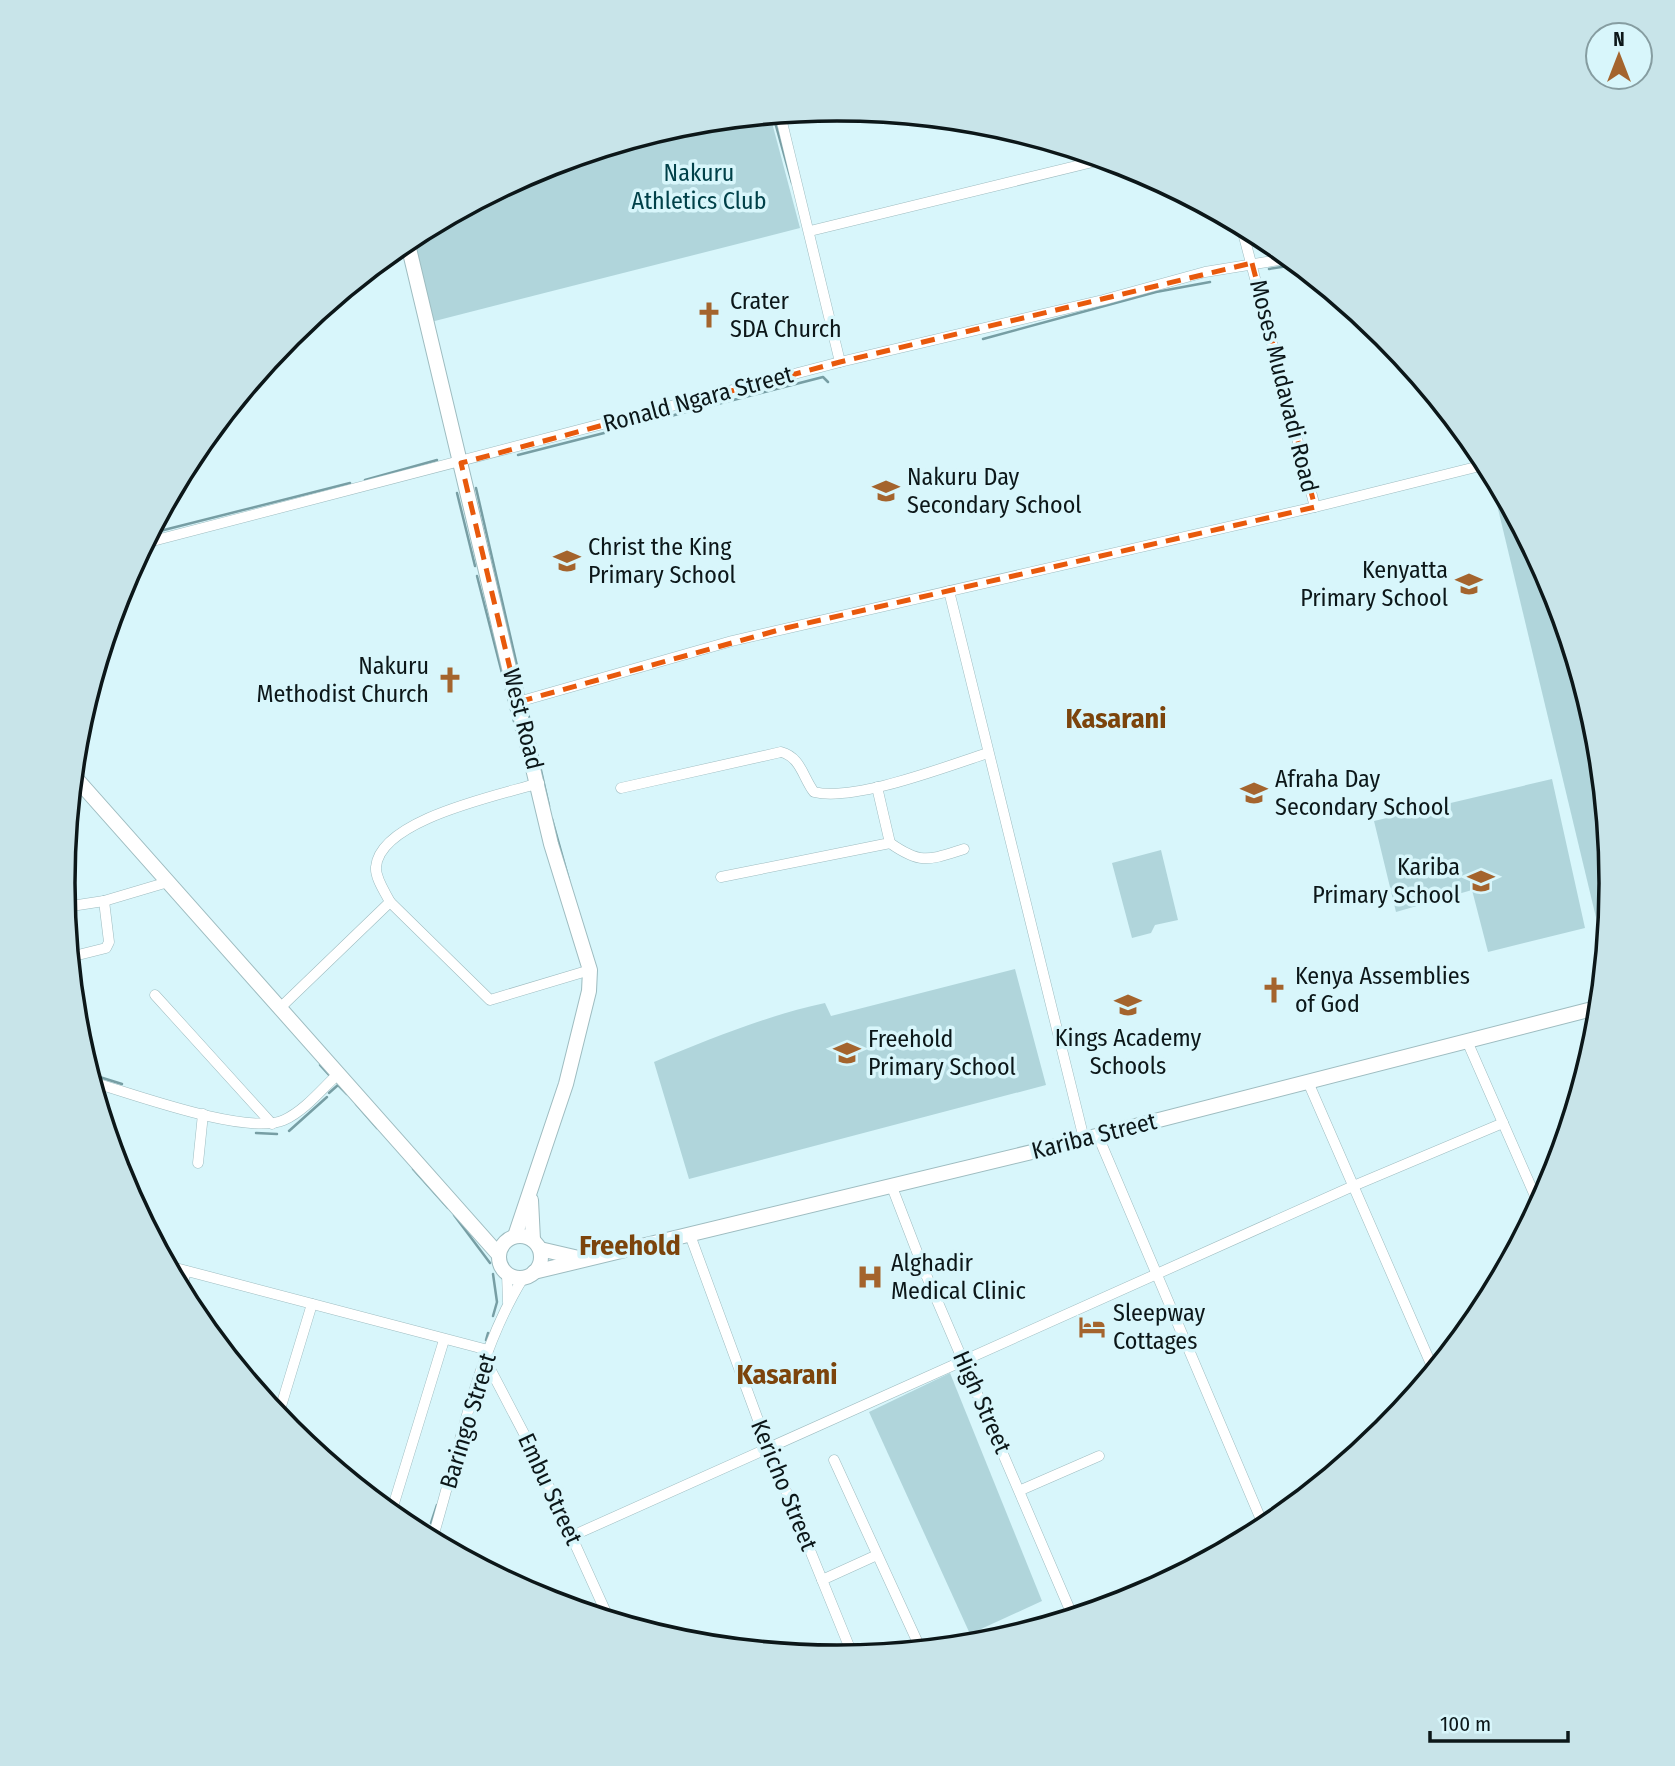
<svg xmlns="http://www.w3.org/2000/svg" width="1675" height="1766" font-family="'Fira Sans Condensed',sans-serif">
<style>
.green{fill:#b0d5db}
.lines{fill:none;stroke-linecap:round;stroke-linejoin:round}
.stream{stroke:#779ea4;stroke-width:2.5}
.street-casing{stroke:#9ebcc0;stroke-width:11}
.secondary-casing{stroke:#9ebcc0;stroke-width:16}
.street{stroke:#fff;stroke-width:10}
.secondary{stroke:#fff;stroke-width:14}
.marked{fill:none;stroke:#e8590c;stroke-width:5;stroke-dasharray:14 9;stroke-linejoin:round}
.labels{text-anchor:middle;stroke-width:7;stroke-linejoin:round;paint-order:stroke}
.park-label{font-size:24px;fill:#004149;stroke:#d8f6fb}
.poi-label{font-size:24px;fill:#0c1719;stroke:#d8f6fb;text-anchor:start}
.street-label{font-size:24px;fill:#0c1719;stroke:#d8f6fb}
.quarter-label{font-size:28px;font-weight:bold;fill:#7c440c;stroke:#d8f6fb}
.rim{fill:none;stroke:#0c1719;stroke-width:3.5}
</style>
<rect width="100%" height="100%" fill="#d8f6fb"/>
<g class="green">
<polygon points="770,115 800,228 427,323 408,239 541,167 687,123"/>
<polygon points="1487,463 1553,587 1597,732 1612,883 1605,955"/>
<polygon points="1552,779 1585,928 1488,952 1472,890 1396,912 1374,821"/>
<polygon points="1161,850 1178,920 1155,925 1151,933 1132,938 1112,863"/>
<path d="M 1015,969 L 1046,1085 L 689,1179 L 654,1062 C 710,1039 765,1016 825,1003 L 831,1016 Z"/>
<polygon points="950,1373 1042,1601 970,1634 869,1412"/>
</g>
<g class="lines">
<g class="stream">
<polyline points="773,115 792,183"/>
<polyline points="1281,254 1285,253"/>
<polyline points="1297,264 1298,264"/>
<polyline points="1269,269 1288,266"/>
<polyline points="983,339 1156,292 1210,282"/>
<polyline points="518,455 823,377 828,382"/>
<polyline points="365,480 437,460"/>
<polyline points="476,488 524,696"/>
<polyline points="457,493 475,566"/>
<polyline points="152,533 350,483"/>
<polyline points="477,576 503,677"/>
<polyline points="506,690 518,737"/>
<polyline points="526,704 549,806"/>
<polyline points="552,819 569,880"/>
<polyline points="320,1065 330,1076"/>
<polyline points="90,1074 122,1084"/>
<polyline points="329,1093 338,1085 347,1094"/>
<polyline points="356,1104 377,1128"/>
<polyline points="289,1131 327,1097"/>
<polyline points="256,1133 277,1134"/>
<polyline points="413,1169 448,1208"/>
<polyline points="454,1215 490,1263"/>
<polyline points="493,1316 497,1302 493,1274"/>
<polyline points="486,1340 488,1333"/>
<polyline points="431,1523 437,1505"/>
<polyline points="427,1538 429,1531"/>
</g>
<g class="street-casing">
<g id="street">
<polyline points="780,114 840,362"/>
<polyline points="1241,225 1315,507"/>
<polyline points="810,231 1105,159"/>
<polyline points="145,543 840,362 1103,300 1205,272 1291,258"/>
<polyline points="949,591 1084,1139"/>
<polyline points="518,702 732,641 1315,507 1488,464"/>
<path d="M 621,788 L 781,752 C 801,757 803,778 814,792 C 855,802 947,766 988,753"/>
<path d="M 890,843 C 921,865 929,860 964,849"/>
<polyline points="721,877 890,843 877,787"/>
<path d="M 390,902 C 385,892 375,878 376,867 C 380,819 501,795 539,783"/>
<polyline points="65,907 104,901 168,882"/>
<polyline points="70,957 106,948 109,942 104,901"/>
<polyline points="155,995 272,1124"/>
<polyline points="281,1007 390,902 490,1000 590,970"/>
<polyline points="1467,1041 1539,1205"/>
<path d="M 92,1082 C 133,1094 247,1136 284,1120 C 304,1111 321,1090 337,1075"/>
<polyline points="1308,1082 1434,1371"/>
<polyline points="1098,1136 1265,1529"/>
<polyline points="198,1163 203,1114"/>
<polyline points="892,1187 924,1270 1073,1617"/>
<polyline points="690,1235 768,1447 853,1656"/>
<polyline points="168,1266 488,1350"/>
<polyline points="507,1273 508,1302"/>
<polyline points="181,1290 186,1271"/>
<polyline points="486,1361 531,1447 609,1619"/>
<polyline points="278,1416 312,1304"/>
<polyline points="834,1460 917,1641"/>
<polyline points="1021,1490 1099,1456"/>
<polyline points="391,1513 444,1340"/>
<polyline points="572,1536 1351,1187 1503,1123"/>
<path d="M 432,1540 C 458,1455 476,1354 523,1278"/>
<polyline points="822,1580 877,1555"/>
<polyline points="1080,1615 1177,1576"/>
</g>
</g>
<g class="secondary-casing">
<g id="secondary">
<polyline points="407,240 551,844 590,970 589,991 566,1084 515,1236"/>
<polyline points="74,776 499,1255"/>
<polyline points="531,1200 533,1240"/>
<circle cx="520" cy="1257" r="21"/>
<polyline points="540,1249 583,1259"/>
<polyline points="534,1272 1061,1145 1600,1007"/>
</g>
</g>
<use href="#street" class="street"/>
<use href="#secondary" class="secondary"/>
</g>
<path class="marked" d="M 1252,263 L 1315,507 L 786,628 L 518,702 L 461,463 L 840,362 Z"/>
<defs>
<g id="church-bare" transform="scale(2.1)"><path d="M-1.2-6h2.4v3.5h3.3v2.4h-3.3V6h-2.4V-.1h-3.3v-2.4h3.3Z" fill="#a4642d" stroke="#d8f6fb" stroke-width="2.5" paint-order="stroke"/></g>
<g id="school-bare" transform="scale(2.1)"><path d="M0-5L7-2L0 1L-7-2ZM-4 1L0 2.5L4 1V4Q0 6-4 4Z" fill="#a4642d" stroke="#d8f6fb" stroke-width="2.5" paint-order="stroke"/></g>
<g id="hospital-bare" transform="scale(2.1)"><path d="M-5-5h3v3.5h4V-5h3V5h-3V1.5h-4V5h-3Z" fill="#a4642d" stroke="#d8f6fb" stroke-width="2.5" paint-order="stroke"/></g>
<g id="hotel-bare" transform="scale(2.1)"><path d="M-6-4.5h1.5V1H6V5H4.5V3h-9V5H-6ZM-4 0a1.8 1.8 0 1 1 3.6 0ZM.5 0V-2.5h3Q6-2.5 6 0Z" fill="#a4642d" stroke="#d8f6fb" stroke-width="2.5" paint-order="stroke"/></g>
</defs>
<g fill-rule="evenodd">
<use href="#church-bare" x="709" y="315"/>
<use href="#school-bare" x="886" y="491"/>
<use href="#school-bare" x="567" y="561"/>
<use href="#school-bare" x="1469" y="584"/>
<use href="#church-bare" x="450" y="680"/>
<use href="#school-bare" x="1254" y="793"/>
<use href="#school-bare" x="1481" y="881"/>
<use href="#church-bare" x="1274" y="990"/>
<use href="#school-bare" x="1128" y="1005"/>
<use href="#school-bare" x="847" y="1053"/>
<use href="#hospital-bare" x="870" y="1277"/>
<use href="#hotel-bare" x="1092" y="1327"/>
</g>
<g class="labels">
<g class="park-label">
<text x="699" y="181">Nakuru<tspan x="699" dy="28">Athletics Club</tspan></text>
</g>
<g class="poi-label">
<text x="730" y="309">Crater<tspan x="730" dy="28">SDA Church</tspan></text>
<text x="907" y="485">Nakuru Day<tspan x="907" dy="28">Secondary School</tspan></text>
<text x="588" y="555">Christ the King<tspan x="588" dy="28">Primary School</tspan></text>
<text x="1448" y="578" text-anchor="end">Kenyatta<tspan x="1448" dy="28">Primary School</tspan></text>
<text x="429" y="674" text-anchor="end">Nakuru<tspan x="429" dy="28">Methodist Church</tspan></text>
<text x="1275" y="787">Afraha Day<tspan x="1275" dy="28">Secondary School</tspan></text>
<text x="1460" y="875" text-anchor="end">Kariba<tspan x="1460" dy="28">Primary School</tspan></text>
<text x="1295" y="984">Kenya Assemblies<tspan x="1295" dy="28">of God</tspan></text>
<text x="1128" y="1046" text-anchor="middle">Kings Academy<tspan x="1128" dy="28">Schools</tspan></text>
<text x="868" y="1047">Freehold<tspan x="868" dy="28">Primary School</tspan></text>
<text x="891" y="1271">Alghadir<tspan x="891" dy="28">Medical Clinic</tspan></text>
<text x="1113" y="1321">Sleepway<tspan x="1113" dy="28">Cottages</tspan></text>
</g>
<g class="street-label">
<text transform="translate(1284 386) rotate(76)" y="8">Moses Mudavadi Road</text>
<text transform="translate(698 399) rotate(-15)" y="8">Ronald Ngara Street</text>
<text transform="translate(523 719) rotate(76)" y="8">West Road</text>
<text transform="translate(1094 1136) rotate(-14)" y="8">Kariba Street</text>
<text transform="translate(982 1402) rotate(66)" y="8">High Street</text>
<text transform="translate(468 1421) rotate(-73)" y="8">Baringo Street</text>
<text transform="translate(784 1485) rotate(68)" y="8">Kericho Street</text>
<text transform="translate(550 1489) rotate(65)" y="8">Embu Street</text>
</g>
<g class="quarter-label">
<text x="1116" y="728">Kasarani</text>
<text x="630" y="1255">Freehold</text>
<text x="787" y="1384">Kasarani</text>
</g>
</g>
<path d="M0 0H1675V1766H0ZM75 883a762 762 0 1 1 1524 0a762 762 0 1 1-1524 0Z" fill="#c8e4e9" fill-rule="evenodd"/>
<path class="rim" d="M75 883a762 762 0 1 1 1524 0a762 762 0 1 1-1524 0Z"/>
<g transform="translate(1619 56)"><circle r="33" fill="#d8f6fb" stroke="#869da1" stroke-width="2"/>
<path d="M0-5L12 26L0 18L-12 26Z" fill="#a4642d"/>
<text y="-10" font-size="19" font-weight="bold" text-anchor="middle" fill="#0c1719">N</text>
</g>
<path d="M1430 1731v10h138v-10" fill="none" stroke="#0c1719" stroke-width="3.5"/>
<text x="1440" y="1731" font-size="21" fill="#0c1719" stroke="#d8f6fb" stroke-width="5" paint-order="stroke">100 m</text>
</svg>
